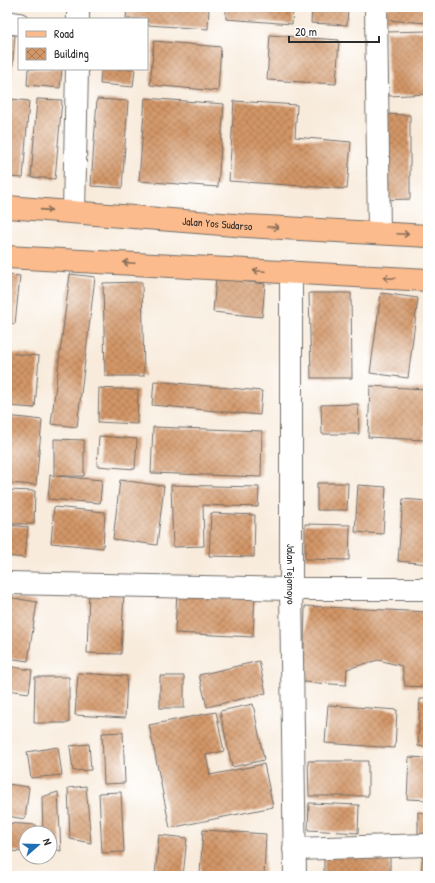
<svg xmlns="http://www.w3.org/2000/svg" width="435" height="883" font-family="'Patrick Hand',sans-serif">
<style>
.building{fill:url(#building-cross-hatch)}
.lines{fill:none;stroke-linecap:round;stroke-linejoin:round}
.street-casing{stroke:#736e69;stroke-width:24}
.primary-casing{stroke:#736e69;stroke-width:24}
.street{stroke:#fff;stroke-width:22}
.primary{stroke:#fbbb8c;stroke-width:22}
.oneway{stroke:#896c57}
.labels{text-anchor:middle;stroke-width:3;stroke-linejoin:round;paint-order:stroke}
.street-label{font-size:11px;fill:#2b2b2b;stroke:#fff}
</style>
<defs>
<pattern id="building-cross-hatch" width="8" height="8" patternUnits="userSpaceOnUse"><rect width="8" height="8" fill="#d39667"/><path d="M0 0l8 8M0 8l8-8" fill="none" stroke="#ab7b55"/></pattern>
</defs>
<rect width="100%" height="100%" fill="#fff"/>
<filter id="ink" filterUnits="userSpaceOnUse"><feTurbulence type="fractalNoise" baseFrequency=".025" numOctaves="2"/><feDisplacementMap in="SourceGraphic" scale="8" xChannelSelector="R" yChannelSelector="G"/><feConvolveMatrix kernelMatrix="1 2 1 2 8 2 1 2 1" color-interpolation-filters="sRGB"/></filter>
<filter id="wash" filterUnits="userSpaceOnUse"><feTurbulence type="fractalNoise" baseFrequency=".012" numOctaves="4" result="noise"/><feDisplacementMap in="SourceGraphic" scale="16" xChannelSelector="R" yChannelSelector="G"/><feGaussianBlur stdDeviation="0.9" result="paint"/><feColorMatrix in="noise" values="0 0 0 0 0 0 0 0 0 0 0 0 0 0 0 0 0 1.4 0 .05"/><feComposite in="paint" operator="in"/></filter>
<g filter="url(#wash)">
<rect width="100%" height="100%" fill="#f8ebdb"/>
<g id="blocks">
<g class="building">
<polygon points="127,7 209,7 208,29 147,25 147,19 126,19"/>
<polygon points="226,7 293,7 292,24 226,19"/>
<polygon points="312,7 348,7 347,25 311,23"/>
<polygon points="386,7 428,7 428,23 385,20"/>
<polygon points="428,31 428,94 389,96 386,32"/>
<polygon points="7,35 15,35 11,87 7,87"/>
<polygon points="270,35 339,40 336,84 267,80"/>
<polygon points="154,41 221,47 218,91 150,85"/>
<polygon points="28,69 62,69 60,88 27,85"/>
<polygon points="101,69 135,69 133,87 100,84"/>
<polygon points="145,98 224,104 218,187 139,181"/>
<polygon points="11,99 29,101 23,178 7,177"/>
<polygon points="37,99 62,100 55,179 31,177"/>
<polygon points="97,99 128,101 122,188 91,186"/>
<polygon points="234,101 297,105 295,137 351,142 347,189 229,181"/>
<polygon points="379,114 410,115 410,199 379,200"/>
<polygon points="425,114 428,114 428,210 426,210"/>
<polygon points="70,274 95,277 77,427 51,424"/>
<polygon points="7,275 20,276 15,324 7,323"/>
<polygon points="216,278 265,284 262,317 213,312"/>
<polygon points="142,282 144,376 105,376 103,283"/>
<polygon points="309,293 351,293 352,378 311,378"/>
<polygon points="381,293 418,298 408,378 370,373"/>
<polygon points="7,353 39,356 35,408 7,406"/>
<polygon points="154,381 262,391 260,415 152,405"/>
<polygon points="370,386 426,389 425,440 368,437"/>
<polygon points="99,388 138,390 137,424 98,422"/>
<polygon points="358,404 359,434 322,434 321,405"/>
<polygon points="7,416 42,420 36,485 7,483"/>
<polygon points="153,427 262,431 261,477 151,473"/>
<polygon points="99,436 137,439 135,469 97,466"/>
<polygon points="54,439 84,440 84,476 56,476 102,480 100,503 48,499 50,475 54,476"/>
<polygon points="120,480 164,486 157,545 113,539"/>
<polygon points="317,483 348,483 347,510 317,510"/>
<polygon points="171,485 259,487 258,507 203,505 204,546 173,547"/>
<polygon points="358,485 386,487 383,534 355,532"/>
<polygon points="7,490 35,491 34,524 7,524"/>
<polygon points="403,499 428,501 428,564 398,561"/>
<polygon points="54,507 105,512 103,548 51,543"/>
<polygon points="211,513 255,515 254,557 209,556"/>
<polygon points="305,524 350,525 349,560 305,559"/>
<polygon points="7,525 28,527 25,558 7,556"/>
<polygon points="177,589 255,593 253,637 175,633"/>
<polygon points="89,590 124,592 121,654 87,653"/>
<polygon points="7,597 37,602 28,661 7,658"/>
<polygon points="305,606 428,612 428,687 405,686 402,666 378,660 347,669 346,685 303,682"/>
<polygon points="259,661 266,693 207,707 199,675"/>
<polygon points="7,666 32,670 29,693 7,690"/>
<polygon points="78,673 127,676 125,718 75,715"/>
<rect x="160" y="676" width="24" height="32"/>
<polygon points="35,677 69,677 69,723 34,723"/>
<polygon points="420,699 428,699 428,747 418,746"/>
<polygon points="253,704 264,760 232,767 220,711"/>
<polygon points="328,705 397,710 395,748 325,743"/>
<polygon points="216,712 224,751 206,755 210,775 264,764 273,807 170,828 149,725"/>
<polygon points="123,732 125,783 104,784 102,733"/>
<polygon points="89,744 91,770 73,771 70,746"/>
<polygon points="58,747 62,775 31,778 27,752"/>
<polygon points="409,757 428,758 428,800 407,799"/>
<polygon points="308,761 368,761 368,796 309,796"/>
<polygon points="7,784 29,787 25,819 7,816"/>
<polygon points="86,786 91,843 70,839 68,788"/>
<polygon points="58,792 61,851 50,848 50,833 43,833 42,797"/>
<polygon points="121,792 124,852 102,853 99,793"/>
<polygon points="309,803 359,805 358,833 308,830"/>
<polygon points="418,812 428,813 428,834 418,834"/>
<polygon points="7,823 36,825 36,833 26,833 26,852 7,851"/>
<polygon points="203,830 266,834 264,876 200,874"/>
<polygon points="159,835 187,838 183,876 155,876"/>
<polygon points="423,850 428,850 428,876 421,876"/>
<rect x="324" y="852" width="66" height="24"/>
</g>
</g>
</g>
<g filter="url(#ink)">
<use href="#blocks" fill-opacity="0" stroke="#736e69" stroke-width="1"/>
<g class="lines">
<g class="street-casing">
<g id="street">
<polyline points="376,7 379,233"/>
<polyline points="78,19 78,7"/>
<polyline points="7,22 19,24"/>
<polyline points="74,211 77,69"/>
<path id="s1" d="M 291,272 L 291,589 L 295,876"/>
<polyline points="7,583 291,589 428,589"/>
<polyline points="294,849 428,845"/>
</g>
</g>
<g class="primary-casing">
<g id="primary">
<path id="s2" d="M 7,207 L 247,226 L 428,236"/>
<polyline points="7,257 428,280"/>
</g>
</g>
<use href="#street" class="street"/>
<use href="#primary" class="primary"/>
</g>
<defs><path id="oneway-shaft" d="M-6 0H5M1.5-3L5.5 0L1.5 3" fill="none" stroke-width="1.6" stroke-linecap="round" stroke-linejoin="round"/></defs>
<g class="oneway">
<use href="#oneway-shaft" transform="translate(46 210) rotate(4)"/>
<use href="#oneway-shaft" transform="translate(273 227) rotate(3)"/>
<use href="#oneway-shaft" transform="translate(403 234) rotate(3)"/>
<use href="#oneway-shaft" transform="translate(129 263) rotate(-177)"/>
<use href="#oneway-shaft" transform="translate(259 271) rotate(-177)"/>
<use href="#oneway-shaft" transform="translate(389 278) rotate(-177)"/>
</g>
</g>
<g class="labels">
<g class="street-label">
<text dy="4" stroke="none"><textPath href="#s2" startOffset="211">Jalan Yos Sudarso</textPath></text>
<text dy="4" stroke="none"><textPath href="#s1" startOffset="302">Jalan Tejomoyo</textPath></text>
</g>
</g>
<rect width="435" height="883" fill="none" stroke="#fff" stroke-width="24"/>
<rect x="18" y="18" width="130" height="52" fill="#ffffff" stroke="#aaaaaa"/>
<rect x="26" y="31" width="20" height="6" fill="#fbbb8c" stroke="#aaaaaa"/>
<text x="54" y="38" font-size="12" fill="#2b2b2b">Road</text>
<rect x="26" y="48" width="20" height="12" fill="url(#building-cross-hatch)" stroke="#aaaaaa"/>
<text x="54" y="58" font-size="12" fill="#2b2b2b">Building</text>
<g transform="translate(38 845) rotate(70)"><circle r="19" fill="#ffffff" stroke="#aaaaaa"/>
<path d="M0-3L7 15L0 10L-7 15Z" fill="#1f6fb2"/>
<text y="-6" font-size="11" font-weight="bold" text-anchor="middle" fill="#2b2b2b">N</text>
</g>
<path d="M289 36v6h90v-6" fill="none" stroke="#2b2b2b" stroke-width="2"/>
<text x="295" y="36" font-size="12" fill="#2b2b2b" stroke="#ffffff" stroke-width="3" paint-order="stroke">20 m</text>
</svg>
